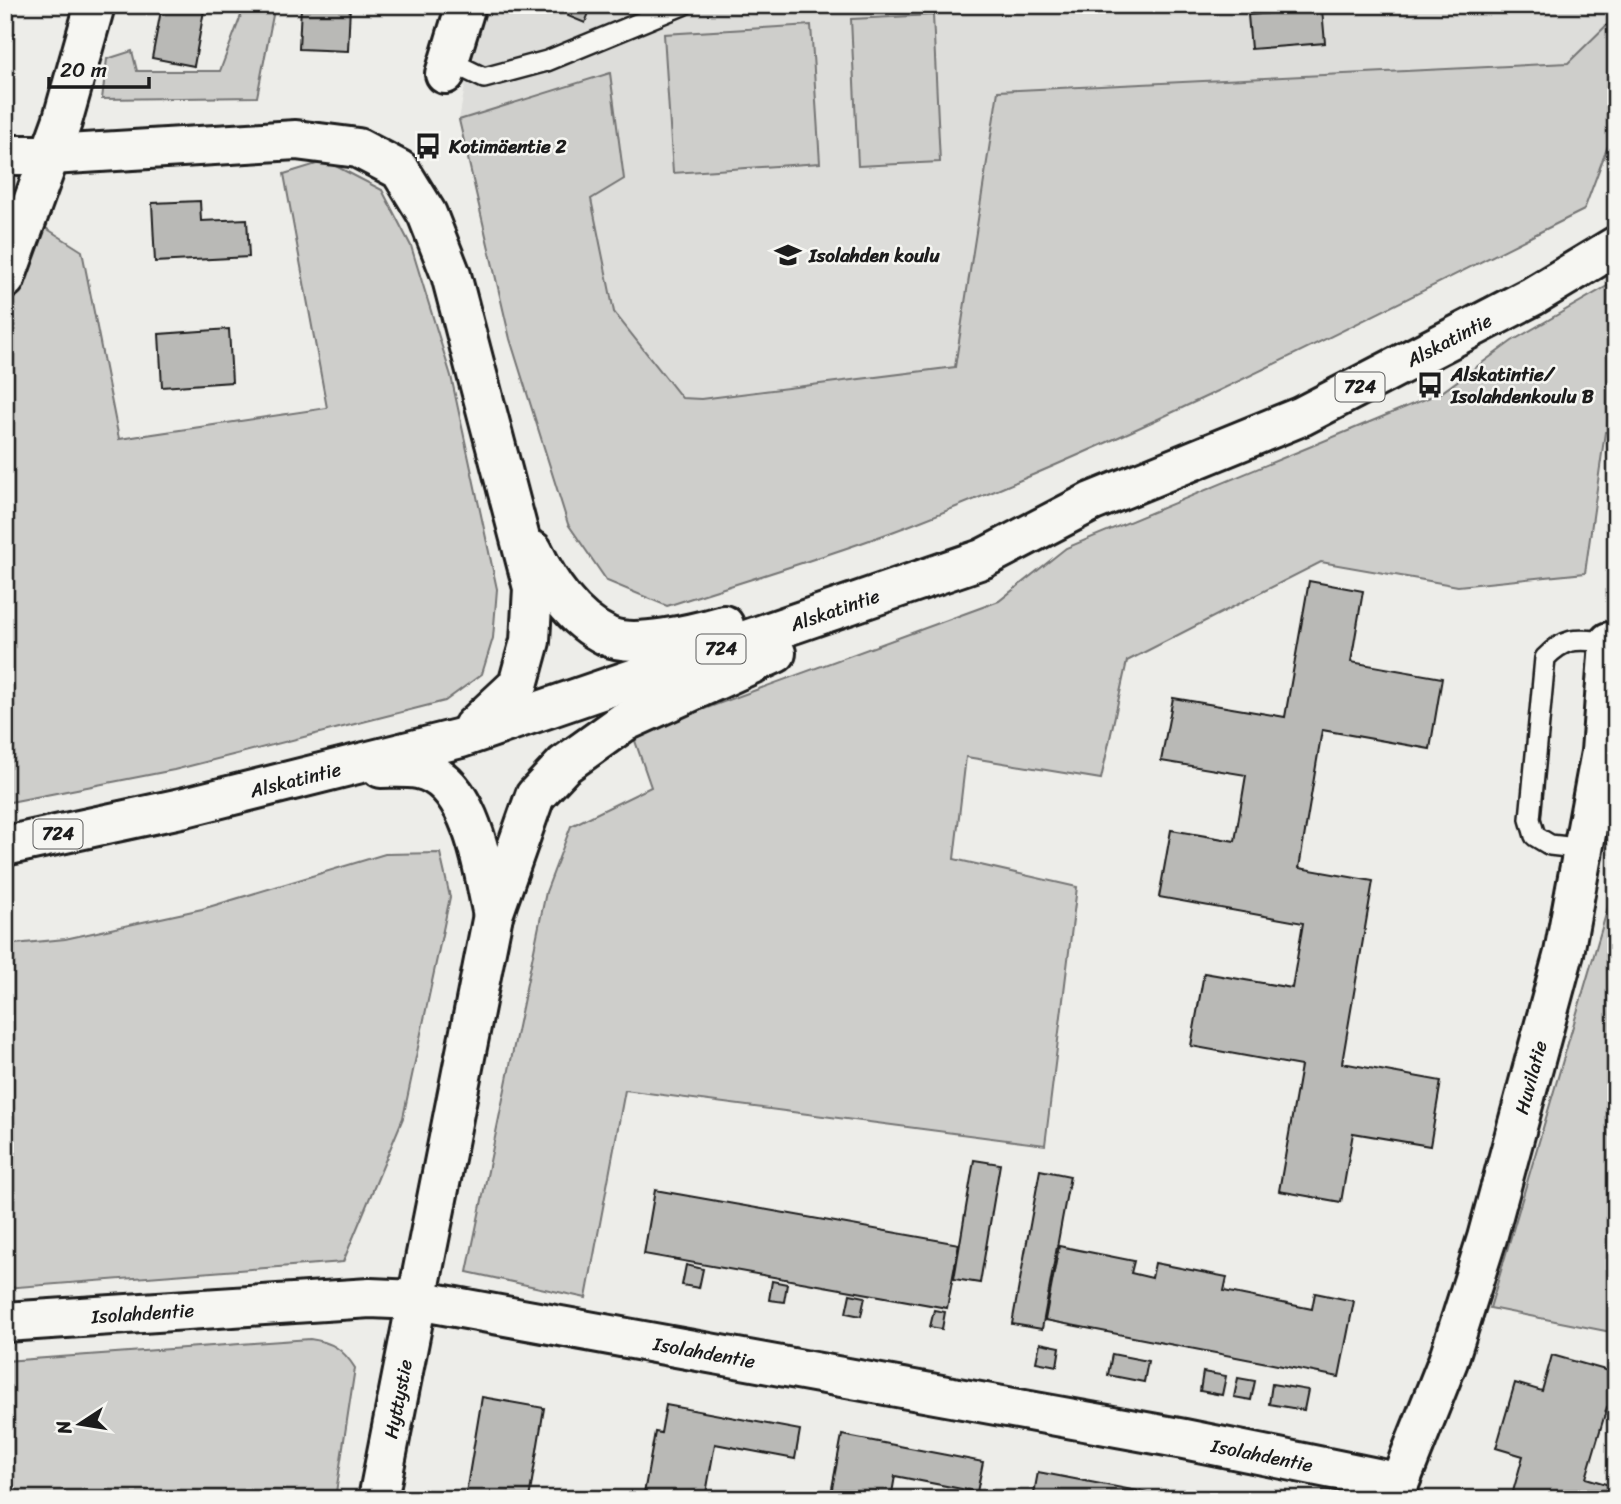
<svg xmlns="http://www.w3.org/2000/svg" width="1621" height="1504" font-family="Sriracha,sans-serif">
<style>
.built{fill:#ddddda}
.green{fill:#cececb;stroke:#757574;stroke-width:2}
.building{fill:#b9b9b6;stroke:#1c1c1c;stroke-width:2}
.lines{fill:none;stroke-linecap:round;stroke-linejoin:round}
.service-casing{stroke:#1c1c1c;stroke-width:24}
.minor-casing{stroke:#1c1c1c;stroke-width:44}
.tertiary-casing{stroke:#1c1c1c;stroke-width:44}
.primary-casing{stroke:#1c1c1c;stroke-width:44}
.service{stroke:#f6f6f2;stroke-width:19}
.minor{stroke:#f6f6f2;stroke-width:38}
.tertiary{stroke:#f6f6f2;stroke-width:38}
.primary{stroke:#f6f6f2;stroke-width:38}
.labels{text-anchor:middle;stroke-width:5;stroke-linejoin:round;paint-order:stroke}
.shield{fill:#f6f6f2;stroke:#5d5d5c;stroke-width:2}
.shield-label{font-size:18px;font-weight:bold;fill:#1c1c1c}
.poi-label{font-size:19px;font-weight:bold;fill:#1c1c1c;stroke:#f6f6f2;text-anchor:start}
.street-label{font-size:19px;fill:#1c1c1c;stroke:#f6f6f2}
</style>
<rect width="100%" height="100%" fill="#edede9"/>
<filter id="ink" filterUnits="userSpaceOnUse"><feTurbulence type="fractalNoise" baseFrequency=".0143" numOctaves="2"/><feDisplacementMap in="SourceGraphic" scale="14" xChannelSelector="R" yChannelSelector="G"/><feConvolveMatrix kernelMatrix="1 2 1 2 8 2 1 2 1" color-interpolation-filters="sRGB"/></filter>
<g filter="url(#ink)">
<polygon class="built" points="486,5 1616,5 1616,16 1568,63 998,91 955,367 701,399 682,398 614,312 591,198 610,74 459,120 470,58"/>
<g class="green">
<polygon points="245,5 275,5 257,97 102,99 107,59 132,51 137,71 220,71"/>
<polygon points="933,15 940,162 858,166 851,19"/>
<path d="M 1616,16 L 1616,124 L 1584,210 C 1362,321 1140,436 908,526 C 830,556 747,580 667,606 L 607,581 L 568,524 L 510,339 L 459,120 L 610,73 L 624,179 L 591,199 L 614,312 L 682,398 L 701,399 L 955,367 L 998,91 L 1568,63 Z"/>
<polygon points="811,25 820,163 673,173 664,34"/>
<polygon points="326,161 382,190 411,246 451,376 497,589 493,638 482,674 445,701 174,770 5,803 5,202 82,251 119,439 327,408 284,174"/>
<polygon points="1616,281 1616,432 1605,432 1585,573 1458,586 1321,562 1127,661 1101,779 966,757 954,859 1077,887 1045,1145 625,1090 586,1298 467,1272 546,892 571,826 651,787 633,735 999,601 1066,548 1442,392 1512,341"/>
<polygon points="440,853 450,897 403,1118 343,1262 5,1288 5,945 65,939 202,909 385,854"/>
<polygon points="1616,880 1616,1333 1490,1308"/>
<path d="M 310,1339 C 332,1342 343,1349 355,1368 L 335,1499 L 5,1499 L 5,1361 Z"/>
</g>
<g class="building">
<polygon points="162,5 205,5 194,66 152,58"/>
<polygon points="301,5 350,5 348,51 299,49"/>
<polygon points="572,5 592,5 585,23 568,16"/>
<polygon points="1322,9 1325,43 1251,49 1248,15"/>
<polygon points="200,201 201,221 247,219 249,257 155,262 152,203"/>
<polygon points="229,329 232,382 162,387 159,334"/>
<polygon points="1309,581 1363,591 1351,662 1442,678 1430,749 1322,730 1299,868 1373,881 1342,1063 1441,1081 1430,1146 1353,1133 1341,1202 1279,1191 1301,1066 1191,1046 1204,973 1292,988 1303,923 1159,897 1171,830 1235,841 1246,775 1161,761 1173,698 1285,717"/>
<polygon points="974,1160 1000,1164 980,1283 954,1279"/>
<polygon points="1040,1170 1070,1176 1042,1329 1012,1324"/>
<polygon points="655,1190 959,1244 947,1308 644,1254"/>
<polygon points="1059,1246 1134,1261 1131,1273 1152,1278 1155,1263 1227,1277 1224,1291 1312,1309 1315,1293 1354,1301 1339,1377 1045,1320"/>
<polygon points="686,1265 703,1269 699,1288 682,1285"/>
<polygon points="772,1281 787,1284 784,1302 769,1300"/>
<polygon points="850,1294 865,1297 861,1316 846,1313"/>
<polygon points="934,1310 945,1312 942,1329 930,1327"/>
<polygon points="1040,1343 1060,1347 1057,1366 1036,1362"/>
<polygon points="1112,1354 1148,1361 1144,1382 1108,1375"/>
<polygon points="1552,1355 1616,1373 1616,1410 1607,1407 1586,1478 1616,1487 1616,1499 1525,1499 1512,1495 1523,1456 1496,1448 1515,1383 1542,1391"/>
<polygon points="1203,1372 1226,1376 1222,1395 1200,1391"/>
<polygon points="1238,1378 1255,1381 1251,1400 1234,1397"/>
<polygon points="1272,1384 1308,1390 1304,1410 1269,1404"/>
<polygon points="482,1397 544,1408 529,1499 465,1499"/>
<polygon points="666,1405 800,1430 795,1459 715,1444 705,1499 643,1499 655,1432 661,1433"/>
<polygon points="842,1435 983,1462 977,1492 895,1476 891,1499 830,1499"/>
<polygon points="1038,1472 1159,1495 1159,1499 1033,1499"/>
</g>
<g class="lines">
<g class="service-casing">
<g id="service">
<polyline points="449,61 484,78 547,61 683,5"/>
<path d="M 1585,849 L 1550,845 L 1535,836 L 1530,819 L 1545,658 C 1567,635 1579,640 1609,642"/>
</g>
</g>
<g class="minor-casing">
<g id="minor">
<polyline points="445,74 466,5"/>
<polyline points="5,155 51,155"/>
<path id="s1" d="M 378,1499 L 417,1300 L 1184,1439 L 1397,1482"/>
<path id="s2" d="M 1393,1499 L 1448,1361 L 1487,1238 L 1564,953 L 1601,752 L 1609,642"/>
</g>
</g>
<g class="tertiary-casing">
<g id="tertiary">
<polyline points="5,279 62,122 95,5"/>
<path id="s3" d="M 5,1322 L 370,1298 L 417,1300"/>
</g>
</g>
<g class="primary-casing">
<g id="primary">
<polyline points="51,155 296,140 358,148 400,170 427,214 451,275 533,588 530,641 518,685 473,727"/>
<path d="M 533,551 C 548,583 573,620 607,636 C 633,649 696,633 724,625"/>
<path d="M 381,768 C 393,768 406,767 418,769 C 473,779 483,872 493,915"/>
<path id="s4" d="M 5,846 L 181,808 L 461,738 L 982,559 L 1091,502 L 1302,416 L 1533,296 L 1616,246"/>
<polyline points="417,1300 493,915 535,796 564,765 624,722 776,653"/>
</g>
</g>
<use href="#service" class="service"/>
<use href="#minor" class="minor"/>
<use href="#tertiary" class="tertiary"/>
<use href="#primary" class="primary"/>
</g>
</g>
<defs>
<g id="bus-bare" transform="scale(2.1)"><path d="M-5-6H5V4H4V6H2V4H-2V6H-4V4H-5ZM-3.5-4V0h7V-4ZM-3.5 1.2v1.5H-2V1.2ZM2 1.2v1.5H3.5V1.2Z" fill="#1c1c1c" stroke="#f6f6f2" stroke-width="2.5" paint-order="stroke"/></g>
<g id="school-bare" transform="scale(2.1)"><path d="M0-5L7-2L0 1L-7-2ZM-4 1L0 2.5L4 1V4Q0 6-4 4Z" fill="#1c1c1c" stroke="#f6f6f2" stroke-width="2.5" paint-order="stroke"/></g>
</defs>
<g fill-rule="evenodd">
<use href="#bus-bare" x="428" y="146"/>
<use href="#school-bare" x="788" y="255"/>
<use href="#bus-bare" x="1430" y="385"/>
</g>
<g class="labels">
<g class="shield">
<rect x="1335.5" y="372.5" width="49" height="29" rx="5"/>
<rect x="696.5" y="634.5" width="49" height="29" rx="5"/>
<rect x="33.5" y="819.5" width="49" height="29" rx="5"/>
</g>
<g class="shield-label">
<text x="1360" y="393">724</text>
<text x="721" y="655">724</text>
<text x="58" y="840">724</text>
</g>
<g class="poi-label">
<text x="449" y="153">Kotimäentie 2</text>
<text x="809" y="262">Isolahden koulu</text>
<text x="1451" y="381">Alskatintie/<tspan x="1451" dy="22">Isolahdenkoulu B</tspan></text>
</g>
<g class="street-label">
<text dy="7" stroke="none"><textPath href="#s4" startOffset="1536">Alskatintie</textPath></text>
<text dy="7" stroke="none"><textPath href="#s4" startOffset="864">Alskatintie</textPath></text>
<text dy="7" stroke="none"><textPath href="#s4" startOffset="298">Alskatintie</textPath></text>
<text dy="7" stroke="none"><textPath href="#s2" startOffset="444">Huvilatie</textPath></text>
<text dy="7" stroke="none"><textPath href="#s3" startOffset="138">Isolahdentie</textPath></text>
<text dy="7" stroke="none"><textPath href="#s1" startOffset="495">Isolahdentie</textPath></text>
<text dy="7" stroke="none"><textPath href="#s1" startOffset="102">Hyttystie</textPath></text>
<text dy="7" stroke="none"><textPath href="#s1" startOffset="1062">Isolahdentie</textPath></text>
</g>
</g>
<rect width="1621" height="1504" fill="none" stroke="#f6f6f2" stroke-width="28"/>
<rect x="14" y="14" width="1593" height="1476" fill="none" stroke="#1c1c1c" stroke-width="2.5" filter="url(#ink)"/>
<g transform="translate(80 1424) rotate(258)" stroke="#f6f6f2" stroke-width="5" paint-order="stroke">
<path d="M0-5L12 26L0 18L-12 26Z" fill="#1c1c1c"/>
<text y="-10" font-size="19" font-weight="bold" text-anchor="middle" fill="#1c1c1c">N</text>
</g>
<path d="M49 77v10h100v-10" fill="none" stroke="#1c1c1c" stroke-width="3.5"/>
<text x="60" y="77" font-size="21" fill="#1c1c1c" stroke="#f6f6f2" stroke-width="5" paint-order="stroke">20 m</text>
</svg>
